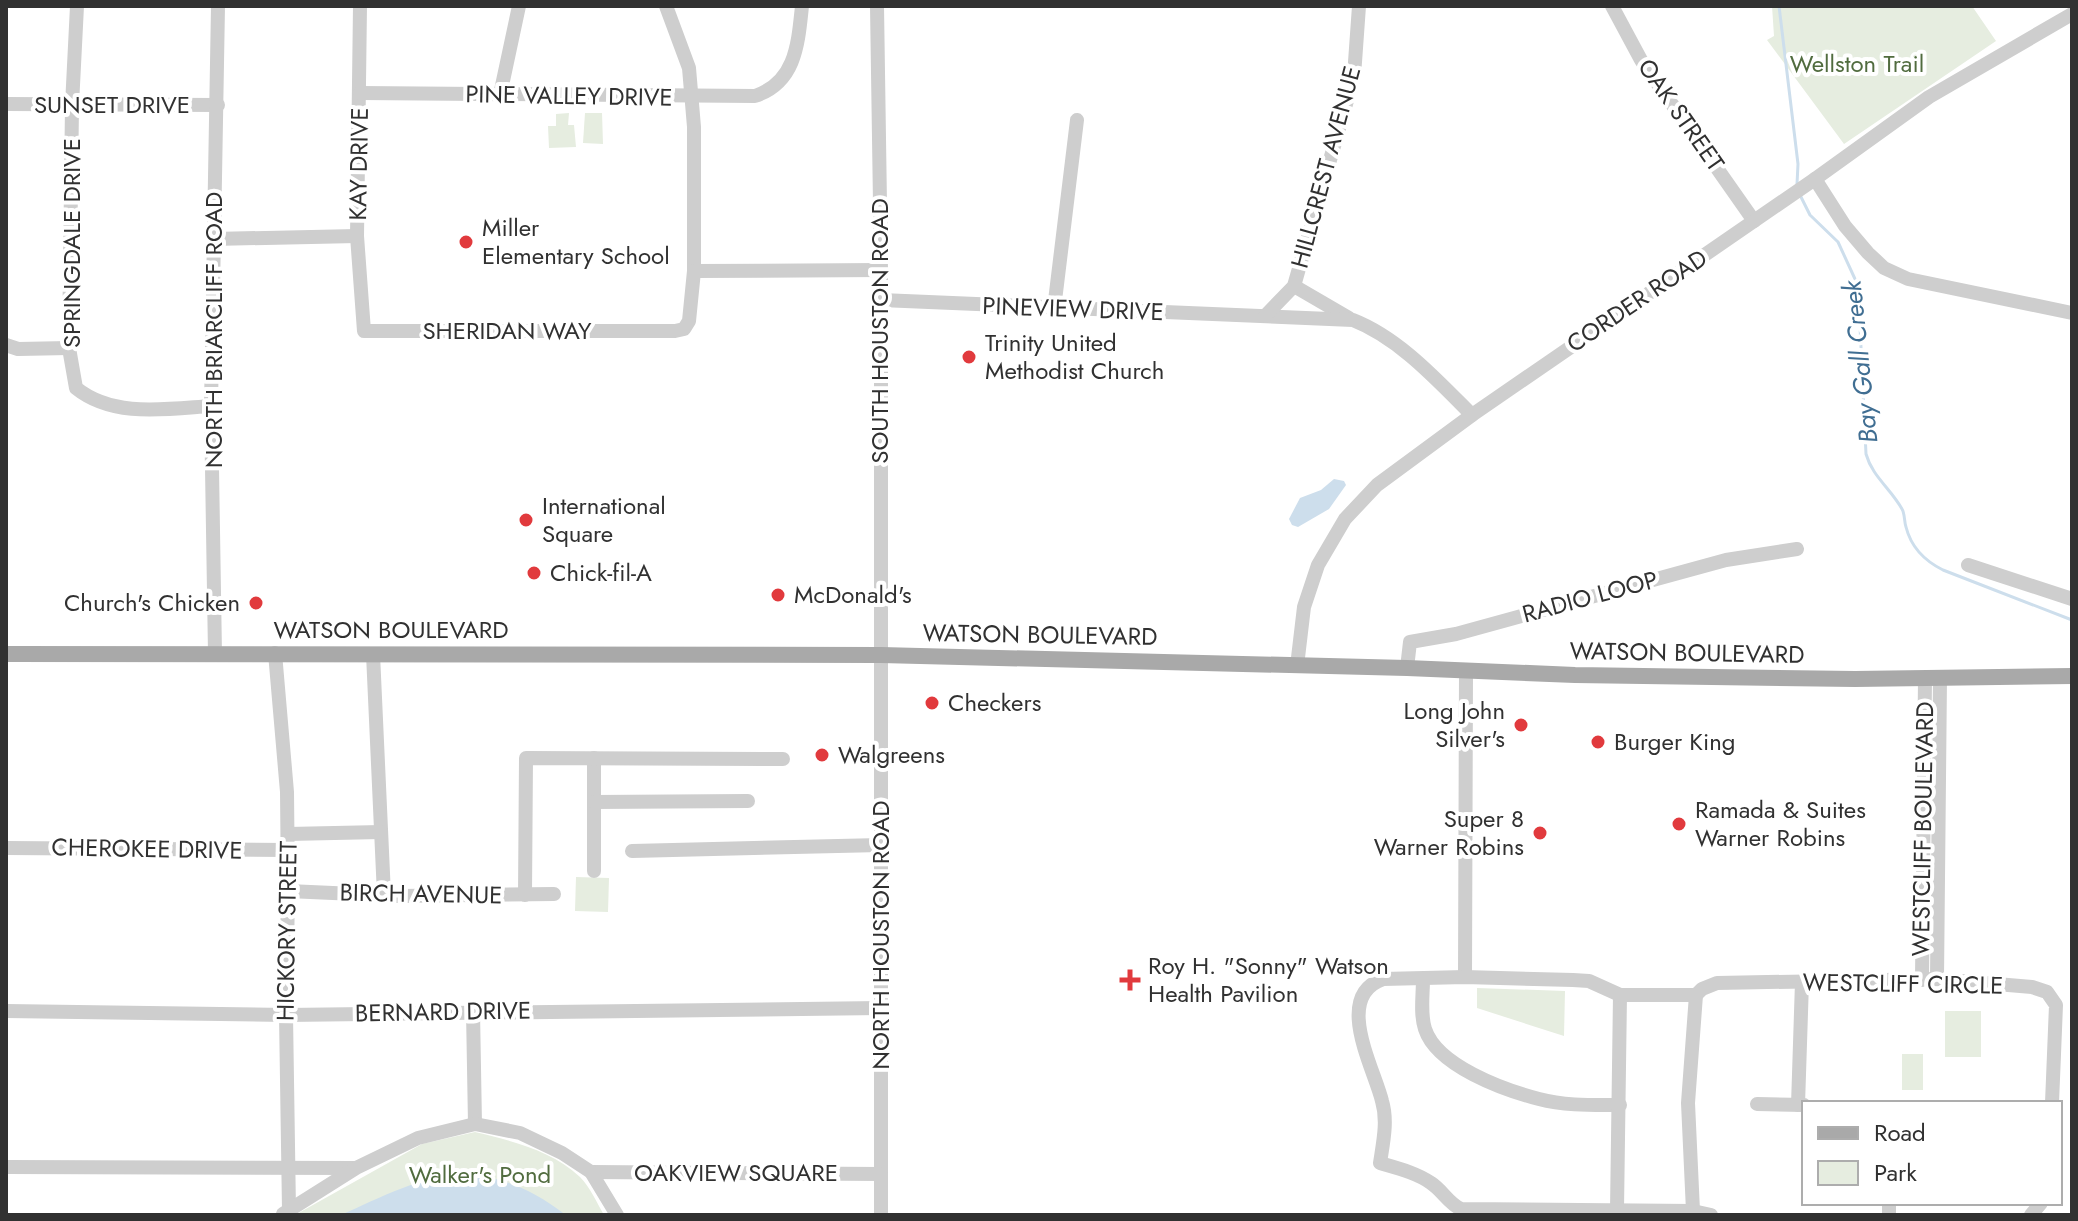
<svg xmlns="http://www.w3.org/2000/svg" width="2078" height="1221" font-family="Jost,sans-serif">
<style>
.green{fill:#e6ede0}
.water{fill:#cddeec}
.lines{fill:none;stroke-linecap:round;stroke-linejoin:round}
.stream{stroke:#cddeec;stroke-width:3}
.minor{stroke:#cecece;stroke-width:14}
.major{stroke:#a9a9a9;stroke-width:16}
.poi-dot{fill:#e13a3d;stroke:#fff;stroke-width:3}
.labels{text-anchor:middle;stroke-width:8;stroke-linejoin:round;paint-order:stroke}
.park-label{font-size:24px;fill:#516c3f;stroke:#fff}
.street-label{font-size:24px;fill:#313131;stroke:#fff}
.poi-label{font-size:24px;fill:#313131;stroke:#fff;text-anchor:start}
.water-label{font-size:26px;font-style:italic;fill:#406e92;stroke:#fff}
</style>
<rect width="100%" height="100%" fill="#fff"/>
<g class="green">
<polygon points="1772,6 1972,6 1996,41 1844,144 1767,40 1774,36"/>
<polygon points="569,113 568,125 574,125 576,147 549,148 548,126 556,126 556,114"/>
<polygon points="585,113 602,113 603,144 583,143"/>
<polygon points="576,877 609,878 608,912 575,911"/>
<polygon points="1477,988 1565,991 1564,1036 1477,1008"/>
<rect x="1945" y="1011" width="36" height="46"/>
<rect x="1902" y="1054" width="21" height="36"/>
<path d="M 475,1132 C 512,1141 551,1150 580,1177 C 590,1187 597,1203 604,1215 L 295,1215 L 422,1144 Z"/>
</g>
<g class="water">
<polygon points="1334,479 1344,481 1346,485 1329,509 1298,527 1292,525 1289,519 1300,498 1321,490"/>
<path d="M 465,1173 C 509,1180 530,1188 566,1215 L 341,1215 C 379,1198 423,1175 465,1173 Z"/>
</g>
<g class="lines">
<g class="stream">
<polyline points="1779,6 1798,164 1797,184"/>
<path d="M 1800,195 L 1810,215 L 1838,242 L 1855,279 L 1859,305 L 1866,454 C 1872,476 1891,489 1902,509 C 1905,514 1904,521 1906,527 C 1911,547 1925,561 1943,570 L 2072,620"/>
</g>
<g class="minor">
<path d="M 77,6 L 72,105 L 69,348 L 76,388 C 113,418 166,409 211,406"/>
<polyline points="360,6 357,236 364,331 675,331 684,329 689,321 694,271 694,127 689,68 666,6"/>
<polyline points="877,6 881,270 881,1215"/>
<polyline points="1612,6 1641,60 1754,221"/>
<path d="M 360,93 L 755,96 C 796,82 798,44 802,6"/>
<polyline points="500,95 519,6"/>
<polyline points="6,104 218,105"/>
<polyline points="1815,179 1845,226 1868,253 1884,268 1908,279 2072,313"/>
<polyline points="213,239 357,236"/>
<polyline points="694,271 881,270"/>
<polyline points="1294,286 1349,318"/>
<path d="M 881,300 L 1353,320 C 1399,338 1437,380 1472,415"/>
<polyline points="1054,309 1077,120"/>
<polyline points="1265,316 1294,286 1354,76 1359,6"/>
<polyline points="6,345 18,349 69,348"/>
<polyline points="1968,565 2072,599"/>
<polyline points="275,653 287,792 288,891 286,1015 289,1210"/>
<polyline points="215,654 211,406 218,6"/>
<polyline points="373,654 384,895"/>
<polyline points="1297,666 1304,607 1318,565 1345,519 1377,485 1472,415 1815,179 1929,97 2072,14"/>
<polyline points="1407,668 1410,642 1456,634 1726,560 1797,549"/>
<polyline points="594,758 594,871"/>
<polyline points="594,802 748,801"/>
<polyline points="288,834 381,832"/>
<polyline points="6,848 287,850"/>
<polyline points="632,851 881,845"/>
<polyline points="288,891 400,896 554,894"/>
<polyline points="525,895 526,758 783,759"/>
<polyline points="1465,977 1466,671"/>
<path d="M 1423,979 C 1423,995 1420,1014 1425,1029 C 1437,1066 1504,1090 1539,1099 C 1565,1106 1593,1105 1620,1105"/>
<polyline points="1937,979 1940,678"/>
<polyline points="1922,980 1925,678"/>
<polyline points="6,1011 286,1015 881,1008"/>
<polyline points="473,1011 475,1124"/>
<polyline points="1757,1104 1804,1105"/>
<polyline points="1798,1105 1802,982"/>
<polyline points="6,1167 355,1168"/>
<polyline points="591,1172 881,1174"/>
<polyline points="1617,1210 1620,995"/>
<polyline points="1693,1211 1688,1103 1696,995"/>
<polyline points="283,1214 356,1168 418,1138 475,1124 520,1133 562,1153 591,1172 617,1215"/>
<path d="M 1711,1215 L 1693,1211 L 1461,1209 C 1449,1204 1442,1190 1431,1183 C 1417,1173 1397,1168 1380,1163 C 1383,1143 1388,1121 1382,1101 C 1374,1068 1333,996 1383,979 L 1465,977 L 1573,980 L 1589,981 L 1620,995 L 1696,995 L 1702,989 L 1717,983 L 1937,979 L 2032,987 L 2047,992 L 2056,1005 L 2052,1103"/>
<polyline points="1889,1215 1889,1203"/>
<polyline points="2031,1215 2041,1203"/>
</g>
<polyline class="major" points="6,654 881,655 1407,668 1575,675 1855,679 2072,676"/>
</g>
<g class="poi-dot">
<circle cx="466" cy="242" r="8"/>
<circle cx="969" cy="357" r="8"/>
<circle cx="526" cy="520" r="8"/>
<circle cx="534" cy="573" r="8"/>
<circle cx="778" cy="595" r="8"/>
<circle cx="256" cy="603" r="8"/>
<circle cx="932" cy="703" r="8"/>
<circle cx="1521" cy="725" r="8"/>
<circle cx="1598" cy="742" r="8"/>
<circle cx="822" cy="755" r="8"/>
<circle cx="1679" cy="824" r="8"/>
<circle cx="1540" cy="833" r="8"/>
<path d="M1126 968h8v8h8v8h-8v8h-8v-8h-8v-8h8z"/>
</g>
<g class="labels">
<g class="park-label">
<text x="1857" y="72">Wellston Trail</text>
<text x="480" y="1183">Walker's Pond</text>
</g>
<g class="street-label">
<text transform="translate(569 96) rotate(1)" y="8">PINE VALLEY DRIVE</text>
<text x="112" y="113">SUNSET DRIVE</text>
<text transform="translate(1681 115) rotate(55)" y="8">OAK STREET</text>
<text transform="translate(359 164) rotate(-89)" y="8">KAY DRIVE</text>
<text transform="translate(1326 167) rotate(-75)" y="8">HILLCREST AVENUE</text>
<text transform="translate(72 243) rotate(-90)" y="8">SPRINGDALE DRIVE</text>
<text transform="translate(1637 301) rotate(-34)" y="8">CORDER ROAD</text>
<text transform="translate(1073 309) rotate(2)" y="8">PINEVIEW DRIVE</text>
<text transform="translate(214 330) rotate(-90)" y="8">NORTH BRIARCLIFF ROAD</text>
<text x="507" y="339">SHERIDAN WAY</text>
<text transform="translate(880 331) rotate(-90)" y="8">SOUTH HOUSTON ROAD</text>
<text transform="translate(1590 597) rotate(-15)" y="8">RADIO LOOP</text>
<text x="391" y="638">WATSON BOULEVARD</text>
<text transform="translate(1040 635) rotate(1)" y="8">WATSON BOULEVARD</text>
<text transform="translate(1687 653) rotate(1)" y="8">WATSON BOULEVARD</text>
<text transform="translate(1923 829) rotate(-89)" y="8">WESTCLIFF BOULEVARD</text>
<text transform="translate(147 849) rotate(1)" y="8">CHEROKEE DRIVE</text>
<text transform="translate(421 894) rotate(1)" y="8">BIRCH AVENUE</text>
<text transform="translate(287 931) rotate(-89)" y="8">HICKORY STREET</text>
<text transform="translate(881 935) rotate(-90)" y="8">NORTH HOUSTON ROAD</text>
<text transform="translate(1903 984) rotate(1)" y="8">WESTCLIFF CIRCLE</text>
<text transform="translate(443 1012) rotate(-1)" y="8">BERNARD DRIVE</text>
<text x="736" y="1181">OAKVIEW SQUARE</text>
</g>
<g class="poi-label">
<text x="482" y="236">Miller<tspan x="482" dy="28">Elementary School</tspan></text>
<text x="985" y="351">Trinity United<tspan x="985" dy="28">Methodist Church</tspan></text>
<text x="542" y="514">International<tspan x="542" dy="28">Square</tspan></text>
<text x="550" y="581">Chick-fil-A</text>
<text x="794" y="603">McDonald's</text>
<text x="240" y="611" text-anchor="end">Church's Chicken</text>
<text x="948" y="711">Checkers</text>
<text x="1505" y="719" text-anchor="end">Long John<tspan x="1505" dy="28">Silver's</tspan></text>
<text x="1614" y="750">Burger King</text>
<text x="838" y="763">Walgreens</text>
<text x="1695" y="818">Ramada &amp; Suites<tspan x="1695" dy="28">Warner Robins</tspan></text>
<text x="1524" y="827" text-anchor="end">Super 8<tspan x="1524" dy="28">Warner Robins</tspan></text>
<text x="1148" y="974">Roy H. "Sonny" Watson<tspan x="1148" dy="28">Health Pavilion</tspan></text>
</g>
<g class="water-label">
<text transform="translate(1860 362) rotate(-96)" y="9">Bay Gall Creek</text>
</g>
</g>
<rect width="2078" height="1221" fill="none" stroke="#313131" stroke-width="16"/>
<rect x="1802" y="1101" width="260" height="104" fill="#ffffff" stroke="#adadad" stroke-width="2"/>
<rect x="1818" y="1127" width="40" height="12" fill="#a9a9a9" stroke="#adadad" stroke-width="2"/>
<text x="1874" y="1141" font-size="24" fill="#313131">Road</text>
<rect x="1818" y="1161" width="40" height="24" fill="#e6ede0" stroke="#adadad" stroke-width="2"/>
<text x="1874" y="1181" font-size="24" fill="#313131">Park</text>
</svg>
